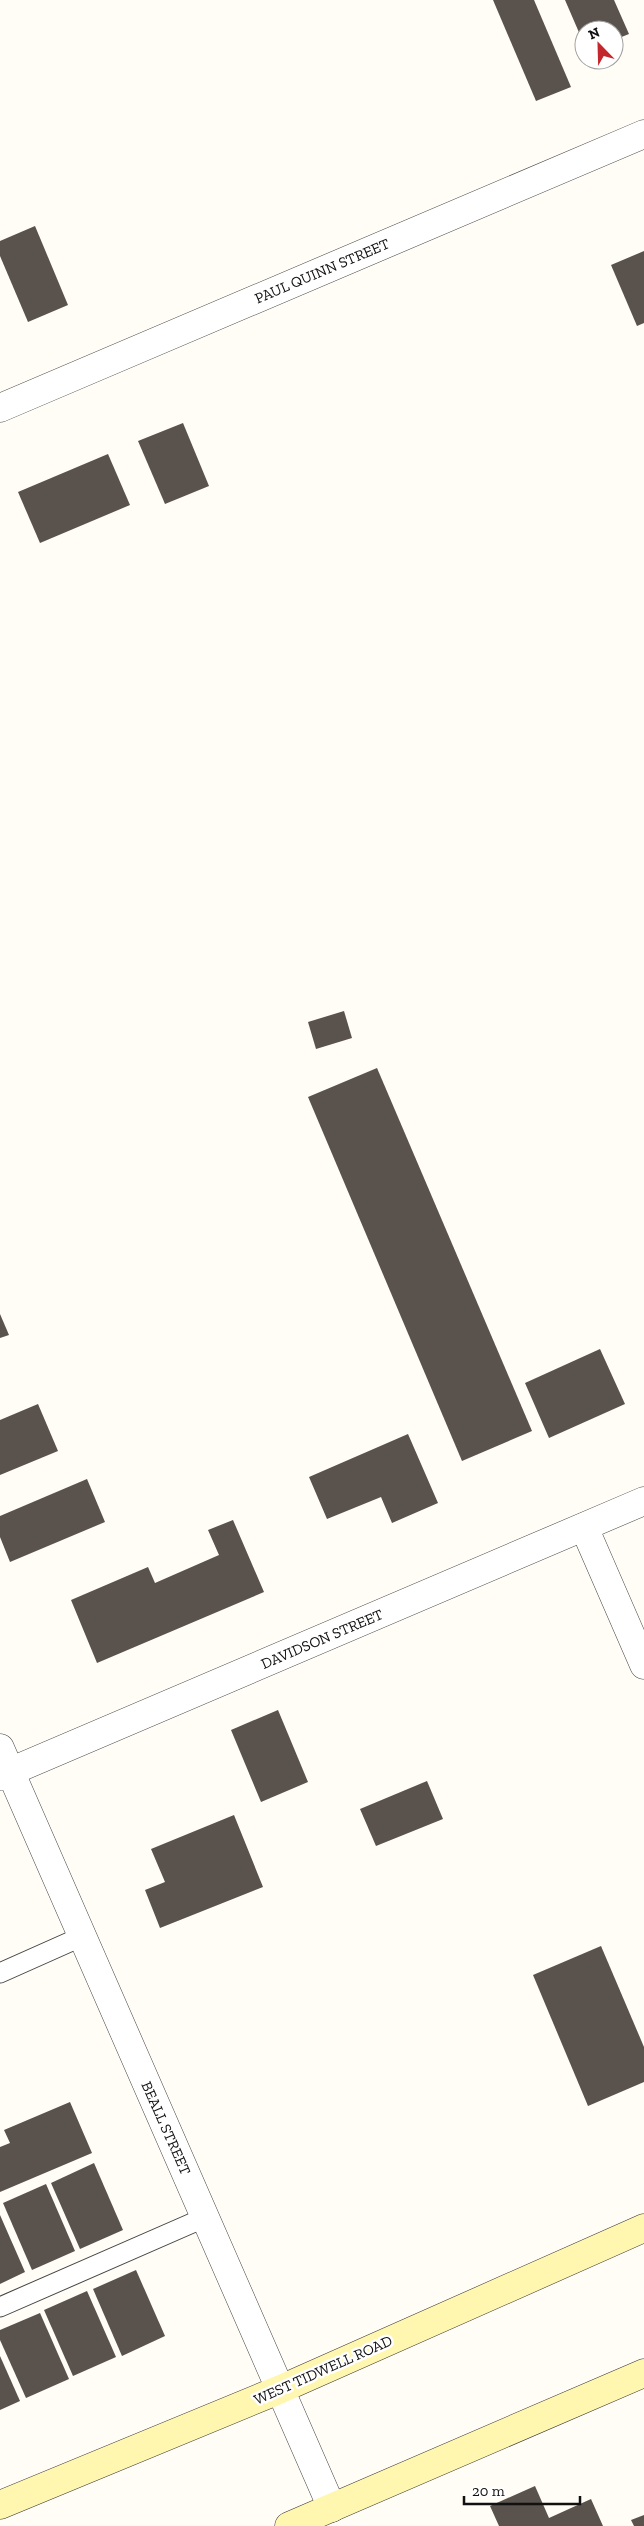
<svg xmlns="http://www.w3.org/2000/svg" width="644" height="2526" font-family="'Zilla Slab',serif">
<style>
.building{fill:#5a524d}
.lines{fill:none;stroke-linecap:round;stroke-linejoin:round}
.service-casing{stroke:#444;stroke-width:21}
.minor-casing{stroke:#444;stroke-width:29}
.secondary-casing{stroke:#333;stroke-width:29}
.service{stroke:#fff;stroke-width:19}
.minor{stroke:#fff;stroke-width:28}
.secondary{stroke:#fff6b0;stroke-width:28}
.labels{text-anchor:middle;stroke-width:5;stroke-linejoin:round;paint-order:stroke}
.street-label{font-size:15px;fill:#111;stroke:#fff}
</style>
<rect width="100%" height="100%" fill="#fffdf5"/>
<g class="building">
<polygon points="493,0 534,0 571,87 536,101"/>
<polygon points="565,0 614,0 629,34 614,40 614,30 584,30 584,44"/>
<polygon points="35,226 68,305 28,322 0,256 0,241"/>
<polygon points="644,251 644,323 637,326 611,265"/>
<polygon points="183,423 209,486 165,504 138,441"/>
<polygon points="108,454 130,505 40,543 18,492"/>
<polygon points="344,1011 352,1038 316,1049 308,1022"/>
<polygon points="377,1068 532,1431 462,1461 308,1097"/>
<polygon points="0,1314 9,1335 0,1338"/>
<polygon points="600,1349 625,1404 549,1438 525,1383"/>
<polygon points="38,1404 58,1451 0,1475 0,1420"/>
<polygon points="408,1434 438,1503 392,1523 381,1497 327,1519 309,1477"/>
<polygon points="87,1479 105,1522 10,1562 0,1537 0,1516"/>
<polygon points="233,1520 264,1592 97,1663 71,1600 148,1567 155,1583 219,1555 208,1530"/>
<polygon points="278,1710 308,1782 261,1802 231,1730"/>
<polygon points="427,1781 443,1819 376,1846 360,1809"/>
<polygon points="234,1815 263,1887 160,1928 145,1890 165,1882 151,1849"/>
<polygon points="601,1946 644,2047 644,2082 588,2106 533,1975"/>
<polygon points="70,2102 92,2153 0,2192 0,2147 10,2143 4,2130"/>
<polygon points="94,2163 123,2230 80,2249 51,2183"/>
<polygon points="46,2184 75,2251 32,2270 3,2203"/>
<polygon points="0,2215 25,2272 0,2284"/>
<polygon points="136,2270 165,2336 122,2356 93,2289"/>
<polygon points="87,2291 116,2357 73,2376 44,2310"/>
<polygon points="40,2313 69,2379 26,2398 0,2340 0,2330"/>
<polygon points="0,2356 20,2401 0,2410"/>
<polygon points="535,2486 549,2518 591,2499 603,2526 499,2526 490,2506"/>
<polygon points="644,2515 644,2526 634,2526 631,2520"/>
</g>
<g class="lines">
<g class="service-casing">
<g id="service">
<polyline points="0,1973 83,1936"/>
<polyline points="0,2307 206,2217"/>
</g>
</g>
<g class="minor-casing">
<g id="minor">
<polyline points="0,408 644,134"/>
<polyline points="584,1527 644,1665"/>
<polyline points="0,1748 332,2508"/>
<polyline points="0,1776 644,1501"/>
</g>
</g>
<g class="secondary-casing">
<g id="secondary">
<polyline points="0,2505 281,2389 644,2228"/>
<polyline points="289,2526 644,2373"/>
</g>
</g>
<use href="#service" class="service"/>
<use href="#minor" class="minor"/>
<use href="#secondary" class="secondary"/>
</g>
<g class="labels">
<g class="street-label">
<text transform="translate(322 271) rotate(-23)" y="5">PAUL QUINN STREET</text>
<text transform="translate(322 1639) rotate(-23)" y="5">DAVIDSON STREET</text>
<text transform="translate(166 2128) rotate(66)" y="5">BEALL STREET</text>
<text transform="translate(323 2370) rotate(-24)" y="5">WEST TIDWELL ROAD</text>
</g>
</g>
<g transform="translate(599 45) rotate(337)"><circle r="24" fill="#ffffff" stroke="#a0a0a0"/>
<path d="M0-4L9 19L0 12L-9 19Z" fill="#c4262e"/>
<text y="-8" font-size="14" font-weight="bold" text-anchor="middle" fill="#111111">N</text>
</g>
<path d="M464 2496v8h116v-8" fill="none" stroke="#111111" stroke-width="2.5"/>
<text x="472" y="2496" font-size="15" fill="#111111" stroke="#ffffff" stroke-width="4" paint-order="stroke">20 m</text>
</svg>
